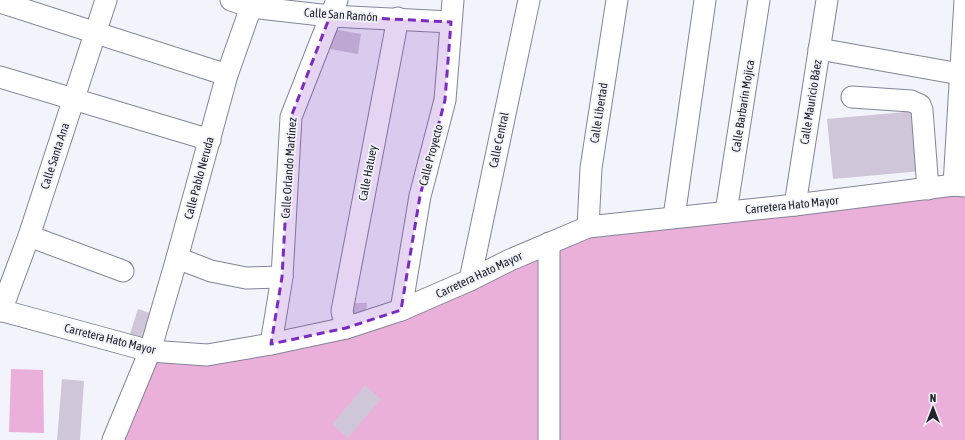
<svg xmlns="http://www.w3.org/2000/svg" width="965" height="440" font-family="'Asap Condensed',sans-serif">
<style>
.green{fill:#ebb0d9}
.building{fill:#d0c6d9}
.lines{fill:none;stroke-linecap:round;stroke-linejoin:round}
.minor-casing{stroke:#838598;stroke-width:23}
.minor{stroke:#fff;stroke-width:21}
.marked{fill:#7b2cbf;fill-opacity:0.2;stroke:#7b2cbf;stroke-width:3;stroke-dasharray:8 5;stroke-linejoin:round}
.labels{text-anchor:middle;stroke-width:3.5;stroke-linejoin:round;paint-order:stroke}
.street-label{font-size:12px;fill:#23232b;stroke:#f2f3fb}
</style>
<rect width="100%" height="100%" fill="#f2f3fb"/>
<g class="green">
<polygon points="965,194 965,440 119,440 148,362 207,358 313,346 388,323 594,233"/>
<polygon points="11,369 43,370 44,433 9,432"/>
</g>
<g class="building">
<polygon points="334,29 361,34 358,54 330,49"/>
<polygon points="916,111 922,171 833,179 827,119"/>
<polygon points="353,303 367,303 366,315 353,314"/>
<polygon points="138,309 156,315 146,346 128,340"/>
<polygon points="62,379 84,381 80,440 57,440"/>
<polygon points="365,385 381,399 348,438 332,424"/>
</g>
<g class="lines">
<g class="minor-casing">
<g id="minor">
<polyline points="231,0 251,7 330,16 451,22"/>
<polyline points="0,2 227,75"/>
<polyline points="819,49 960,74"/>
<polyline points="0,77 210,140"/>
<polyline points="852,97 911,101 920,105 922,110 928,189"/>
<polyline points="954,185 965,0"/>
<polyline points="795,205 827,0"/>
<polyline points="726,212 759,0"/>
<polyline points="674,217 705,0"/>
<polyline points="588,227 591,168 617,0"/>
<polyline points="29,236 123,271"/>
<polyline points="549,243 549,440"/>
<polyline points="177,258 211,271 246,278 282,277"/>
<polyline points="470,280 529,0"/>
<polyline points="0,310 150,351 207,355 271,344 346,328 401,310 470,280 510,260 588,227 795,205 954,185 965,186"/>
<polyline points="401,310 420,196 445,100 453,0"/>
<polyline points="1,311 29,236 106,0"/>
<polyline points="346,328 342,311 398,18"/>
<polyline points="271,344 282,277 291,117 337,0"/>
<polyline points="113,440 150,351 177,258 227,75 251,7"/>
</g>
</g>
<use href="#minor" class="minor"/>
</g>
<path class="marked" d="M 330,16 L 451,22 L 445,100 L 420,196 L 401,310 L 346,328 L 271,344 L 282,277 L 291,117 Z"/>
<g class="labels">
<g class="street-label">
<text transform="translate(341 15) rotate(4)" y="4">Calle San Ramón</text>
<text transform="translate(811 102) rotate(-81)" y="4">Calle Mauricio Báez</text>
<text transform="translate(743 106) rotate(-81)" y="4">Calle Barbarín Mojica</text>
<text transform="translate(599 113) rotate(-81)" y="4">Calle Libertad</text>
<text transform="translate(499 140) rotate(-78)" y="4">Calle Central</text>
<text transform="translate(431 155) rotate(-75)" y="4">Calle Proyecto</text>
<text transform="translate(55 156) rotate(-72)" y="4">Calle Santa Ana</text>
<text transform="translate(289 168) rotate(-86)" y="4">Calle Orlando Martínez</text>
<text transform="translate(368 173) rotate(-79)" y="4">Calle Hatuey</text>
<text transform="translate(199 178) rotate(-75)" y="4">Calle Pablo Neruda</text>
<text transform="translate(792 205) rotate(-6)" y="4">Carretera Hato Mayor</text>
<text transform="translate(479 275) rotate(-25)" y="4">Carretera Hato Mayor</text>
<text transform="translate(110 339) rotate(14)" y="4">Carretera Hato Mayor</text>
</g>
</g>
<g transform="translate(933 408)" stroke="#f2f3fb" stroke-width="3" paint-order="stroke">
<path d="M0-3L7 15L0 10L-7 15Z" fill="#23232b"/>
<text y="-6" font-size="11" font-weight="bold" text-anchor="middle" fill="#23232b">N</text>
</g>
</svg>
